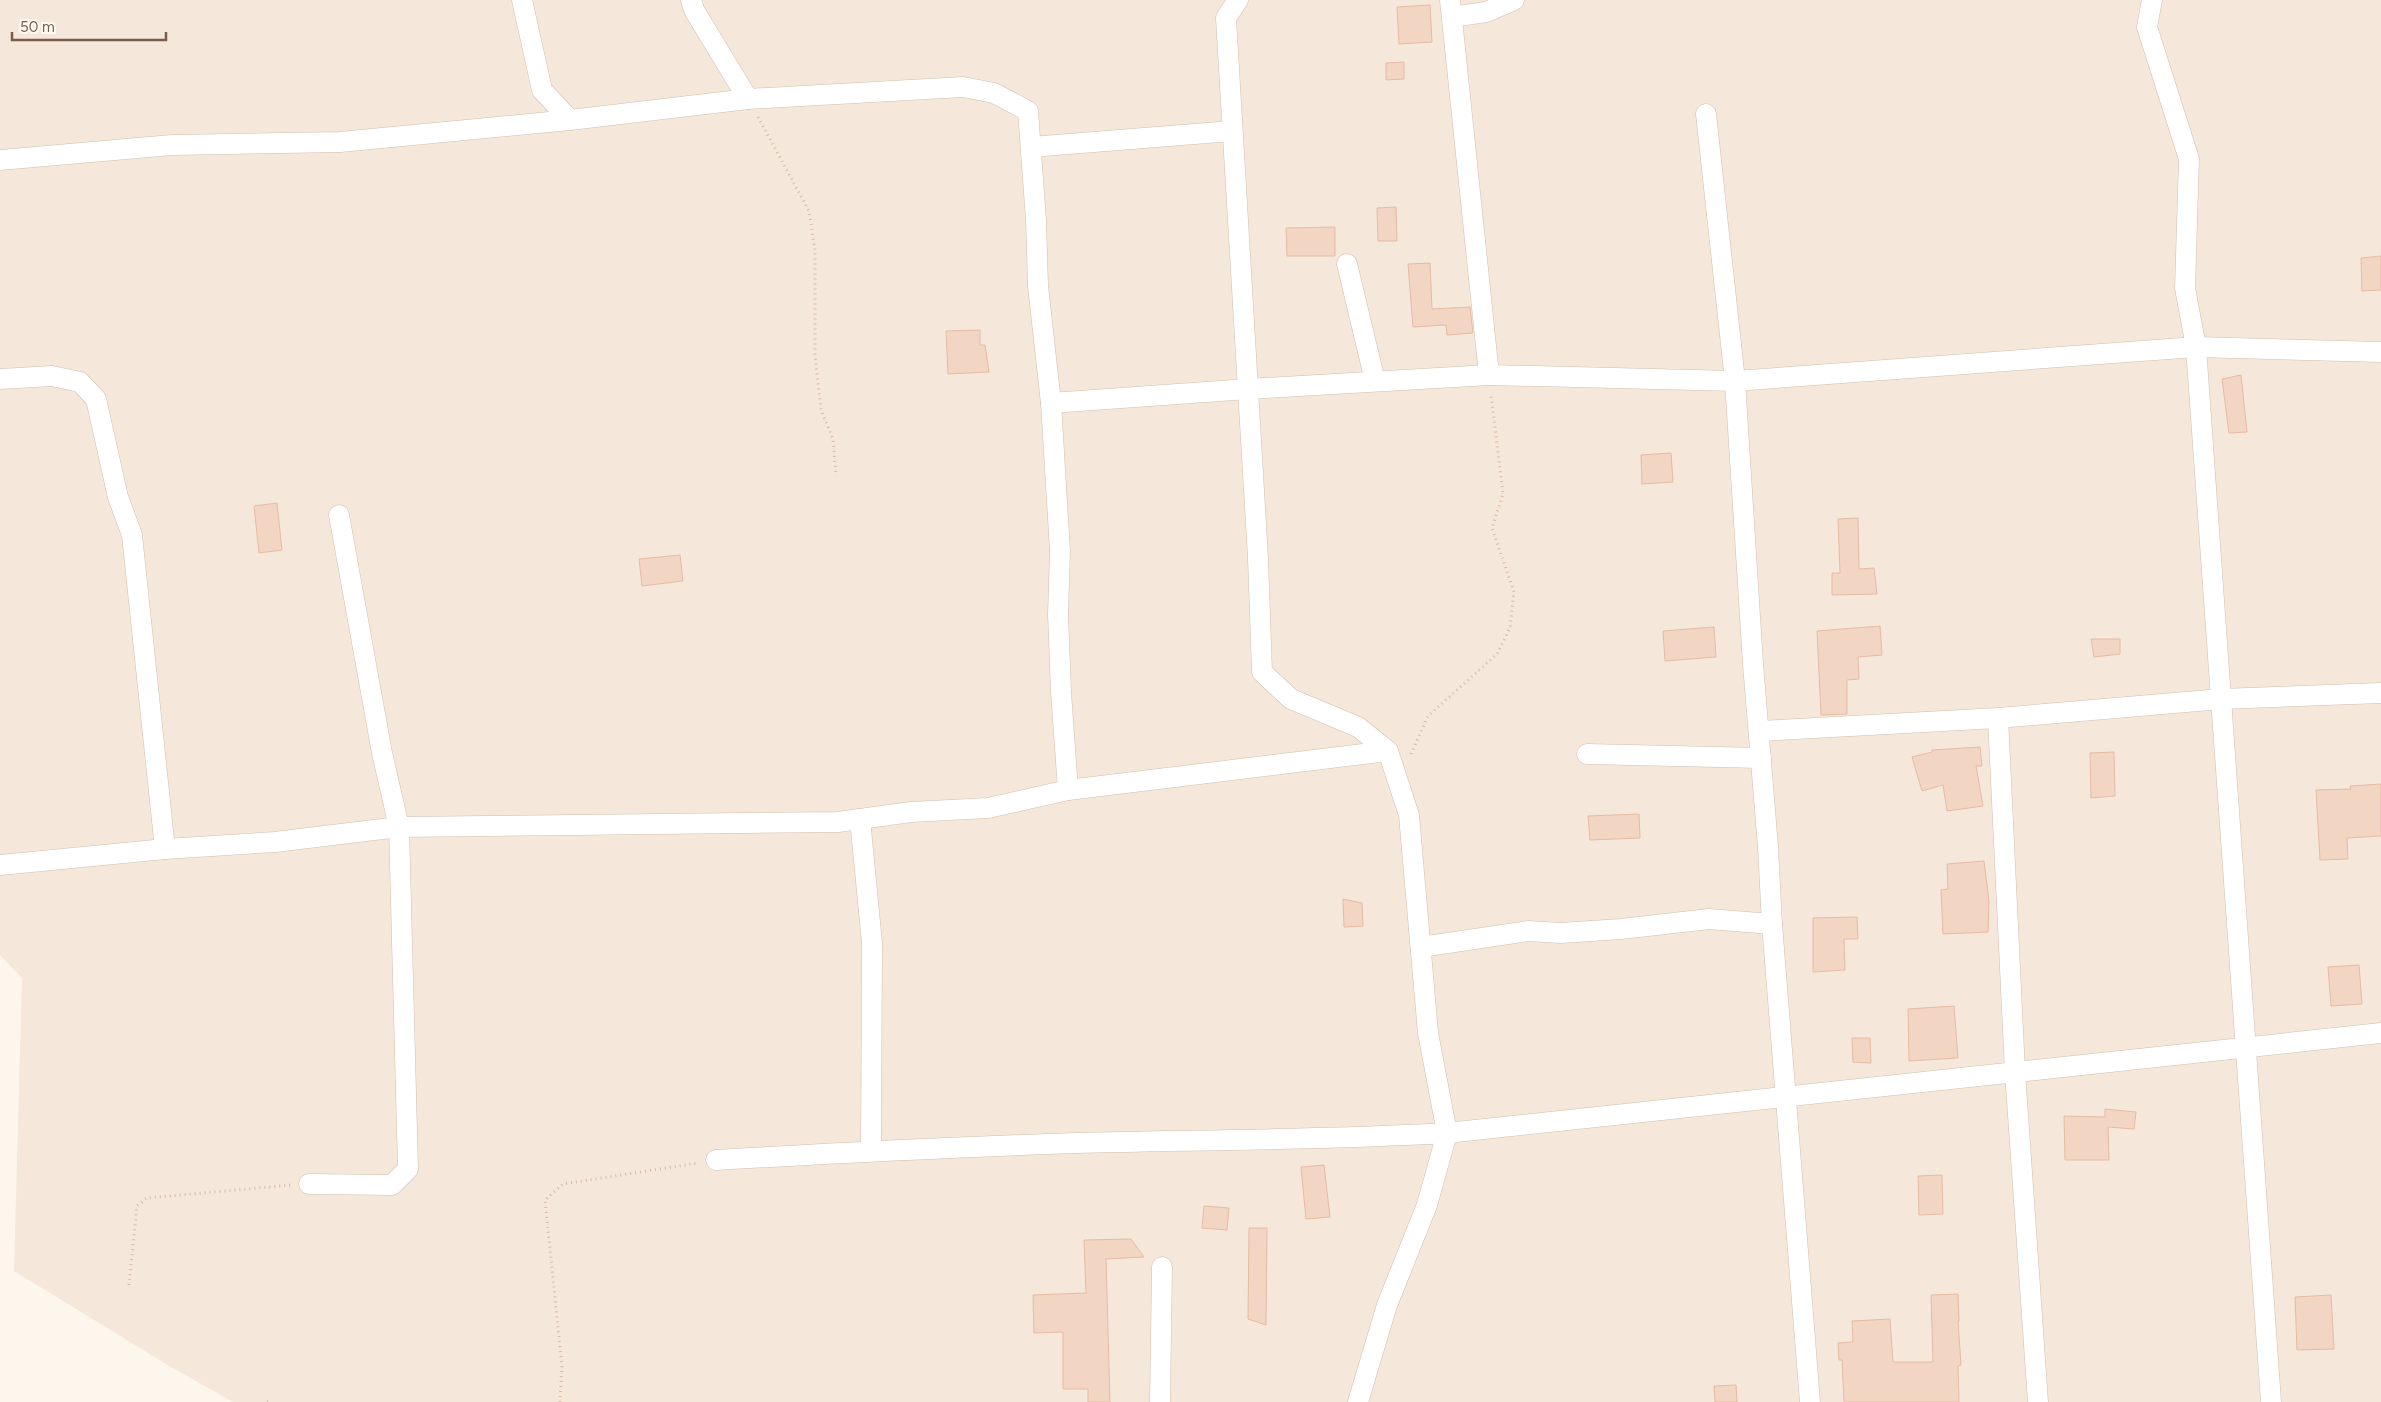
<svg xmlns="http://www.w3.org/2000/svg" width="2381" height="1402" font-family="Figtree,sans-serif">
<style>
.residential{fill:#f5e8da}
.building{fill:#f3d5c3;stroke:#e6bba3}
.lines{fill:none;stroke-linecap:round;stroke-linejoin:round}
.street-casing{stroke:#d1beb0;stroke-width:21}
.path{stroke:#d9b8a5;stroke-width:3;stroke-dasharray:1 4;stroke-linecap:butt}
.street{stroke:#fff;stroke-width:20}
</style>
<rect width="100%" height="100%" fill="#fdf6ec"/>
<polygon class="residential" points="0,0 2381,0 2381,1402 233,1402 166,1364 14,1271 22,978 0,955"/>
<g class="building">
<polygon points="1430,5 1432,42 1399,44 1397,7"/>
<polygon points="1404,62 1404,79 1386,80 1386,63"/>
<polygon points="1396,207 1397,241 1378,241 1377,208"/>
<polygon points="1335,227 1335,256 1287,256 1286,228"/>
<polygon points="2381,256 2381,290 2362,291 2361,258"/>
<polygon points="1430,263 1432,309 1470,307 1473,333 1447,335 1446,325 1413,327 1408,264"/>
<polygon points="980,330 980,345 985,345 989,372 948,374 946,331"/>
<polygon points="2241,375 2247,432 2229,433 2222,379"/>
<polygon points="1671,453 1673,482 1642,484 1641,455"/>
<polygon points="277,503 282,550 259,553 254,506"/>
<polygon points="1858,518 1859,569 1874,568 1877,594 1832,595 1832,573 1840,573 1838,519"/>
<polygon points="680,555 683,581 642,586 639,559"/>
<polygon points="1880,626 1882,655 1858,657 1859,679 1847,680 1847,714 1821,715 1817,631"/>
<polygon points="1714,627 1716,657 1665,661 1663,631"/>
<polygon points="2091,639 2120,639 2120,654 2094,657"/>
<polygon points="1980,747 1982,766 1976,766 1983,806 1947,811 1943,785 1922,791 1912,757 1932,752 1932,750"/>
<polygon points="2114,752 2115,796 2091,798 2090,753"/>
<polygon points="2381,784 2381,836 2347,838 2348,859 2320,860 2316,790 2351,789 2350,786"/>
<polygon points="1639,814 1640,838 1590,840 1588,816"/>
<polygon points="1984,861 1989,901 1988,932 1943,934 1941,890 1948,889 1947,864"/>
<polygon points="1343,899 1362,903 1363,926 1344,927"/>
<polygon points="1857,917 1858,939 1844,939 1845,970 1813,972 1813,918"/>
<polygon points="2359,965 2362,1004 2331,1006 2328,967"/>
<polygon points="1954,1006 1958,1058 1909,1061 1908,1009"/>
<polygon points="1852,1038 1870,1038 1871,1063 1853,1062"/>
<polygon points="2105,1109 2136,1112 2134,1129 2108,1127 2109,1160 2065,1160 2064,1116 2105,1117"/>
<polygon points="1324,1165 1330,1217 1306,1219 1301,1167"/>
<polygon points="1942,1175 1943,1214 1919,1215 1918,1176"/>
<polygon points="1204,1206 1229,1208 1227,1230 1202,1228"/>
<polygon points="1249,1228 1267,1228 1266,1325 1248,1319"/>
<polygon points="1131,1239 1144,1257 1106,1259 1110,1402 1088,1402 1088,1389 1063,1389 1063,1332 1034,1333 1033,1295 1086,1293 1084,1240"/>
<polygon points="1958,1294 1959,1321 1958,1321 1961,1365 1958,1366 1959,1402 1844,1402 1842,1360 1839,1360 1838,1343 1853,1342 1852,1321 1890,1319 1893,1362 1933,1362 1931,1295"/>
<polygon points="2331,1295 2334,1349 2297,1350 2295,1297"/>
<polygon points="1736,1385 1737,1402 1715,1402 1714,1386"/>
</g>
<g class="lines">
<g class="street-casing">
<g id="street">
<polyline points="522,0 542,90 570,120"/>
<polyline points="691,0 694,10 748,99"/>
<polyline points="1238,0 1226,18 1258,558 1262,672 1291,699 1358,727 1388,751 1409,815 1428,1033 1447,1133 1427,1205 1387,1305 1358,1402"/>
<polyline points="1450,0 1489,375"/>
<polyline points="2152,0 2147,27 2189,159 2185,288 2196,347 2271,1402"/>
<polyline points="1452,17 1486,12 1514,0"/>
<polyline points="1706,114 1735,381 1753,664 1768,847 1772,924 1810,1402"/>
<polyline points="1031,147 1232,131"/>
<polyline points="0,160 172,145 340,142 570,120 748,99 963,87 994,93 1028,111 1036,220 1038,286 1051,403 1060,551 1058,614 1061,692 1068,790"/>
<polyline points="1347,264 1375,381"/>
<polyline points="0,379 52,376 80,382 96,399 118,497 132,535 165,849"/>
<polyline points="1051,403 1248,389 1489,375 1735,381 2196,347 2381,352"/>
<polyline points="1998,718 2015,1072 2038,1402"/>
<polyline points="1760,731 1998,718 2221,699 2381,693"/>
<polyline points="1587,754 1761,758"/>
<polyline points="860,819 872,943 871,1151"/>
<polyline points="0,865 165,849 275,842 399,827 838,822 911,812 988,808 1068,790 1388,751"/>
<polyline points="1421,947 1528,931 1561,933 1621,929 1709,919 1772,924"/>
<path d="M 716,1160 C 836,1153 957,1147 1077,1143 C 1201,1140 1324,1140 1447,1133 L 2381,1033"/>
<polyline points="309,1184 392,1185 408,1169 399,827 382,753 339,515"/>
<polyline points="1160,1402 1162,1267"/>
</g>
</g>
<g class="path">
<polyline points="758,117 809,211 815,251 815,355 821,410 833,439 836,476"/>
<polyline points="1411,754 1428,716 1497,654 1510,628 1514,592 1492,528 1503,494 1491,394"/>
<polyline points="129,1285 137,1206 147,1198 291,1185"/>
<polyline points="267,1402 268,1402"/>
<polyline points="560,1402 562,1367 545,1200 563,1184 698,1163"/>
</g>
<use href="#street" class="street"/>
</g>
<path d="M12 32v8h154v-8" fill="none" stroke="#7a5c4d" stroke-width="2.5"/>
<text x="20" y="32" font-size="15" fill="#7a5c4d" stroke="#fffaf3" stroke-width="4" paint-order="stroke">50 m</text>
</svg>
